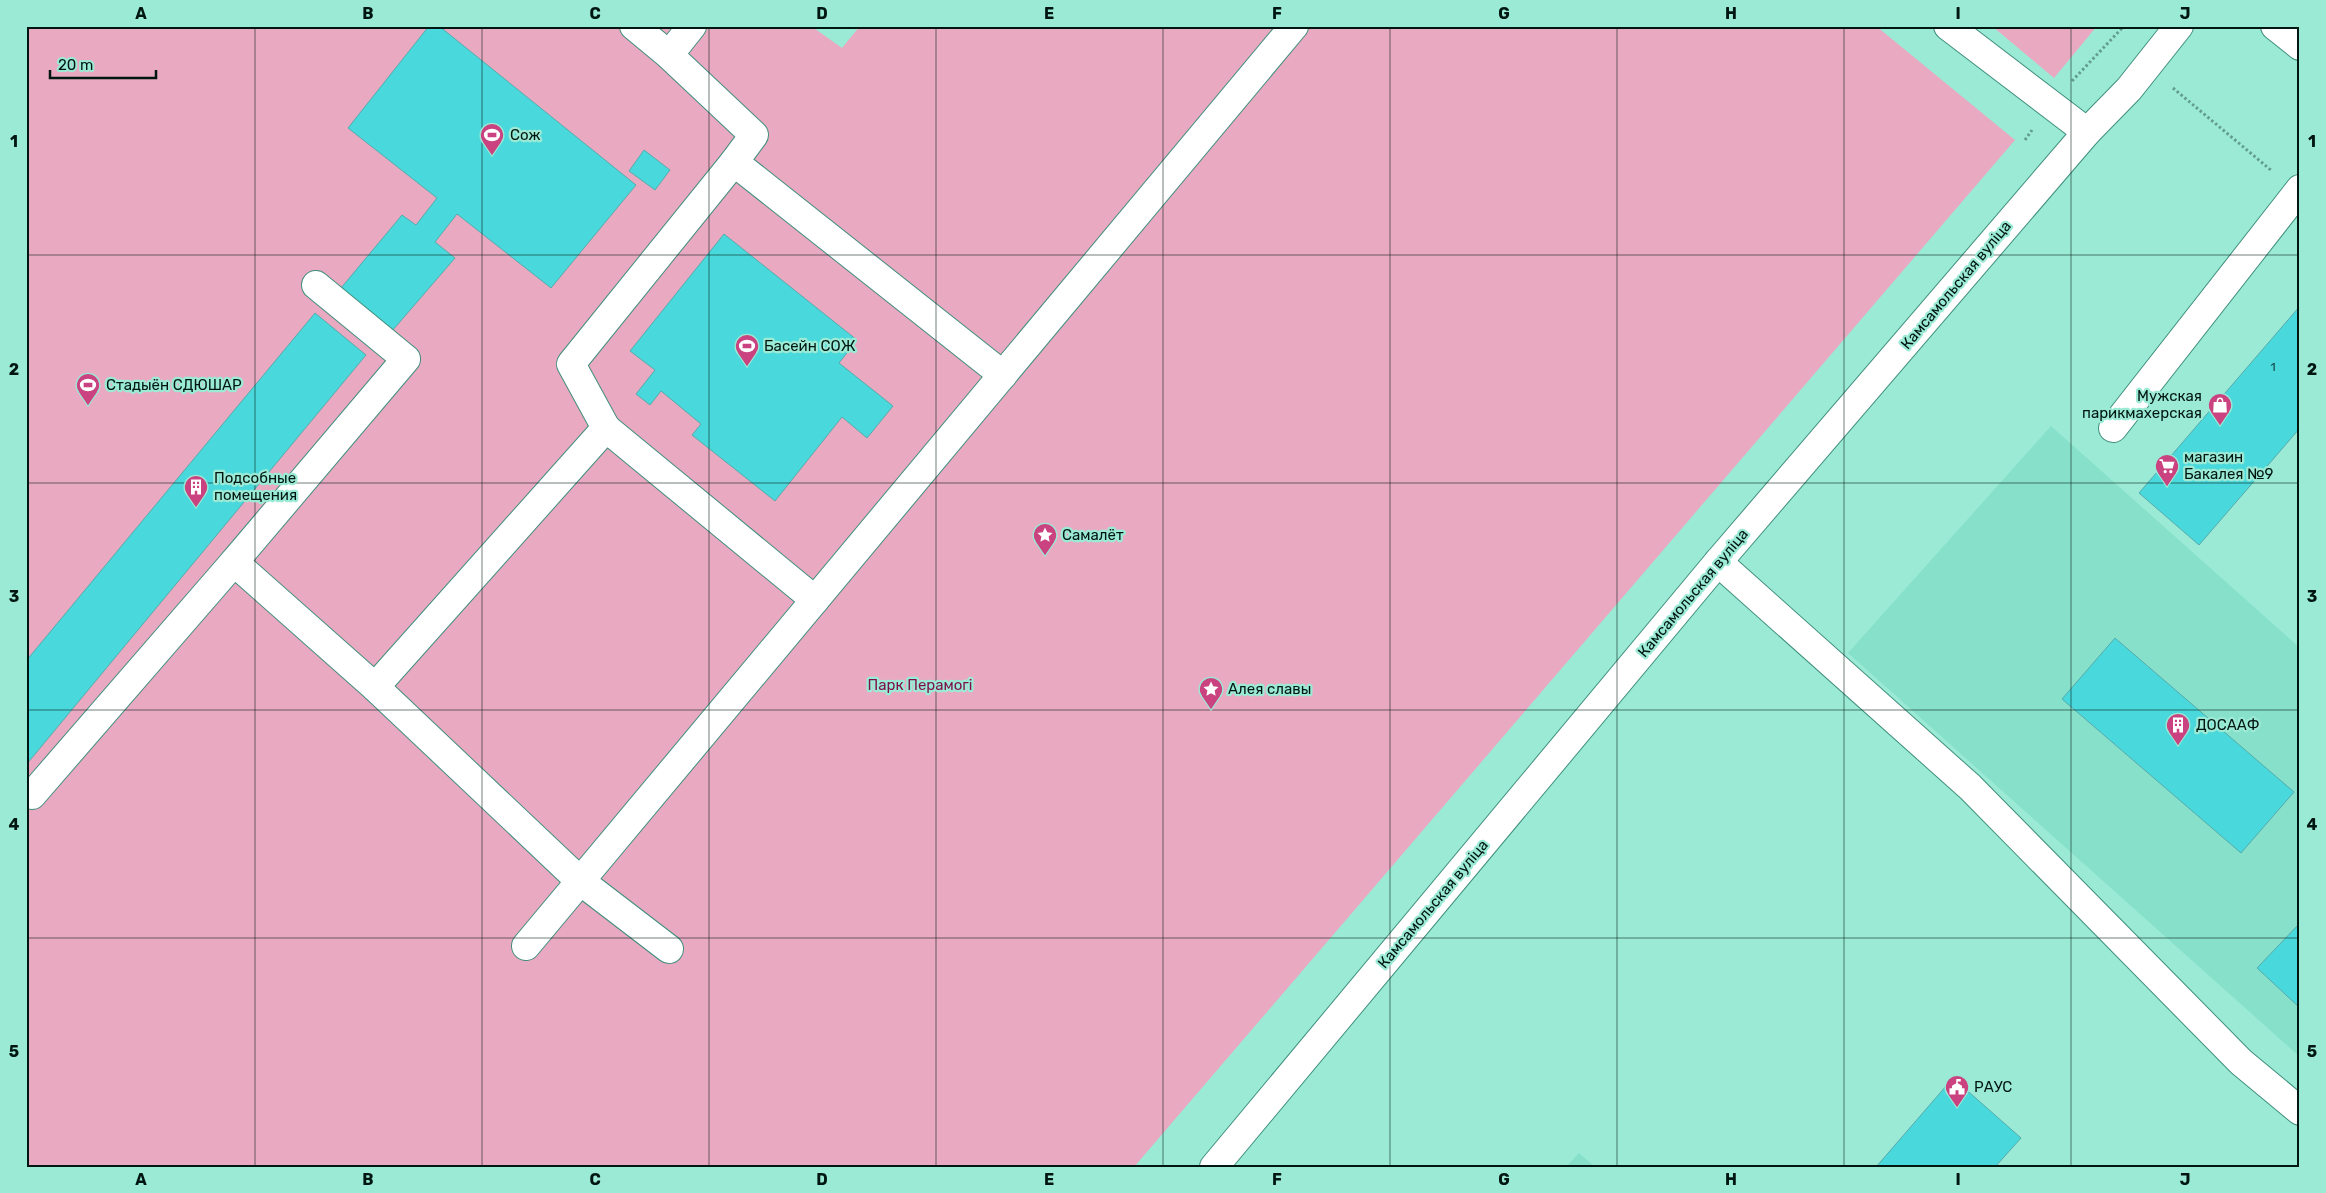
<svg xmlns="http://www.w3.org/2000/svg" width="2326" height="1193" font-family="Rubik,sans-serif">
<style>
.built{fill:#86e0ca}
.green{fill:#e9a9c0}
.building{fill:#49d8db;stroke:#56abac}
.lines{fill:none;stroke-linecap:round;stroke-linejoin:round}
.minor-casing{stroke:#408f7d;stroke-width:30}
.major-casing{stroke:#408f7d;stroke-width:30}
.path{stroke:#639d8f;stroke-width:3;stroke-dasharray:2.5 2.5;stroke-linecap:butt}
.minor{stroke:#fff;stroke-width:28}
.major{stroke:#fff;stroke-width:28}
.grid{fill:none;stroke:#001611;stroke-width:1;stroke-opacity:0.55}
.labels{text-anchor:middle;stroke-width:4.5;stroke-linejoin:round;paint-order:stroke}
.number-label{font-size:12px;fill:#124644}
.poi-label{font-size:15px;fill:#001611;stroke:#9bead6;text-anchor:start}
.street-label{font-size:15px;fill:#001611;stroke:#9bead6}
.park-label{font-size:15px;fill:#7e0f48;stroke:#9bead6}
.neatline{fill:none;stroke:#001611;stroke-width:2}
.grid-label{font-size:16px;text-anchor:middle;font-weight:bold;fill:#001611}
</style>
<rect width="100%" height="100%" fill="#9bead6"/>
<g class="built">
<polygon points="2051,426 2300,648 2300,1057 1848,653"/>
<polygon points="1579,1153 1595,1167 1566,1167"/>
</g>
<g class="green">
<polygon points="26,26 811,26 842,48 860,26 1876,26 2015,140 1134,1167 26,1167"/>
<polygon points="1992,26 2097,26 2054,78"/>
</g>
<g class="building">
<polygon points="429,26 439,26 636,185 551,288 457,214 435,242 455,258 392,331 341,288 402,215 416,225 437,198 348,128"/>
<polygon points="644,150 670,170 655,190 629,171"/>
<polygon points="724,234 857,340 839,363 893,406 867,438 842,417 775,501 692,435 701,424 661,391 650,405 636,394 655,370 630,351"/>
<polygon points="2300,306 2300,428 2199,545 2139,493"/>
<polygon points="315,313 366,355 26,765 26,661"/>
<polygon points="2115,638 2294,792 2241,853 2062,699"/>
<polygon points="2300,923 2300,1008 2257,968"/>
<polygon points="1953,1078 2021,1138 1995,1167 1876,1167"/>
</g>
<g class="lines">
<g class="minor-casing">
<g id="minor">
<polyline points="634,26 669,55 754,135 734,162 1003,375"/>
<polyline points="1948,26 2087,132"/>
<polyline points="2275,26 2300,46"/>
<polyline points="669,55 692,26"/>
<polyline points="606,428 571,364 734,162"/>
<polyline points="2113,428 2300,189"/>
<polyline points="234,562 406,359 316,285"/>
<polyline points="1718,562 1970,787 2241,1062 2300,1111"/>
<polyline points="375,687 606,428 815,600"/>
<polyline points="26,791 32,795 234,562 375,687 579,880 669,949"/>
<polyline points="526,946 1294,26"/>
</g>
</g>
<g class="major-casing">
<polyline id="major" points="1214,1167 1718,562 2087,132 2129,89 2179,26"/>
</g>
<g class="path">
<polyline points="2072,81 2124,26"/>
<polyline points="2173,88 2272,171"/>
<polyline points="2025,140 2032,130"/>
</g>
<use href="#minor" class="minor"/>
<use href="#major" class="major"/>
</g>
<path class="grid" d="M 255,26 L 255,1167M 482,26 L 482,1167M 709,26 L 709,1167M 936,26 L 936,1167M 1163,26 L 1163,1167M 1390,26 L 1390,1167M 1617,26 L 1617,1167M 1844,26 L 1844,1167M 2071,26 L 2071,1167M 26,255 L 2300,255M 26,483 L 2300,483M 26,710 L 2300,710M 26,938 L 2300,938"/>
<defs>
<g id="stadium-pin" transform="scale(1.25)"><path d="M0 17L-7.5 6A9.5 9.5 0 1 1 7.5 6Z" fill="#ca427f" stroke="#9bead6"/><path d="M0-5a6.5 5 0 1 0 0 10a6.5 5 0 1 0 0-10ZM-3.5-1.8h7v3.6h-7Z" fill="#fff"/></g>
<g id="shop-pin" transform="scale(1.25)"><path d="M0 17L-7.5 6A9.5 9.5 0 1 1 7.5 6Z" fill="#ca427f" stroke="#9bead6"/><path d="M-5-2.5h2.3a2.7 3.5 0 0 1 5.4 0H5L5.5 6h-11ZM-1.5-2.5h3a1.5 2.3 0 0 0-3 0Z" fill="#fff"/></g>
<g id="supermarket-pin" transform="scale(1.25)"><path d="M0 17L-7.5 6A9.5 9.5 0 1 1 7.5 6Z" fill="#ca427f" stroke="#9bead6"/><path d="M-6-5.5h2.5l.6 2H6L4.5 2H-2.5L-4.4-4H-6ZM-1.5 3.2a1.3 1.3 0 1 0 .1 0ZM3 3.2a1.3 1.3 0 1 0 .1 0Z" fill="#fff"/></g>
<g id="building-pin" transform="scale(1.25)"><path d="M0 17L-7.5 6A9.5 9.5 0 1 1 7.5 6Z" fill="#ca427f" stroke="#9bead6"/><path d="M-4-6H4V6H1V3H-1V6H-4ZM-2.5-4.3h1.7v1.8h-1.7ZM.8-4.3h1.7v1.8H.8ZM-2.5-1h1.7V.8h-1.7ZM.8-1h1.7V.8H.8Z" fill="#fff"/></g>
<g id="sight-pin" transform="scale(1.25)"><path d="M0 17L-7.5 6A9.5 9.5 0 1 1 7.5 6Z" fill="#ca427f" stroke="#9bead6"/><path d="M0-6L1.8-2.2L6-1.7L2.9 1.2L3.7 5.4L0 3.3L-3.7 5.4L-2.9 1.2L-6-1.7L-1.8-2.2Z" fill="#fff"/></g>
<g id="civic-pin" transform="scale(1.25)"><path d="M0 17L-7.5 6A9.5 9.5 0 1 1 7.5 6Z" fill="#ca427f" stroke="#9bead6"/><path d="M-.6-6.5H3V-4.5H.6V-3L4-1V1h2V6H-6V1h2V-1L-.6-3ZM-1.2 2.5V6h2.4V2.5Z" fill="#fff"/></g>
</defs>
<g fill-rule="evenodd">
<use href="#stadium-pin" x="492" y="135"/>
<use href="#stadium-pin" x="747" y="346"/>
<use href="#stadium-pin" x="88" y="385"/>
<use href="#shop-pin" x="2220" y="405"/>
<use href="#supermarket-pin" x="2167" y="466"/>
<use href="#building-pin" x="196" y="487"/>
<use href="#sight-pin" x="1045" y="535"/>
<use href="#sight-pin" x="1211" y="689"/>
<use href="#building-pin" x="2178" y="725"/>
<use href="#civic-pin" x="1957" y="1087"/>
</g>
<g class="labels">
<g class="number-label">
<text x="2273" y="371">1</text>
</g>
<g class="poi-label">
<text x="510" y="140">Сож</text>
<text x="764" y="351">Басейн СОЖ</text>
<text x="106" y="390">Стадыён СДЮШАР</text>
<text x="2202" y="401" text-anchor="end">Мужская<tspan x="2202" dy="17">парикмахерская</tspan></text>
<text x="2184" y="462">магазин<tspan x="2184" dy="17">Бакалея №9</tspan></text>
<text x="214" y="483">Подсобные<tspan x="214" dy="17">помещения</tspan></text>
<text x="1062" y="540">Самалёт</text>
<text x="1228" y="694">Алея славы</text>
<text x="2196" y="730">ДОСААФ</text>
<text x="1974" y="1092">РАУС</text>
</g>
<g class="street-label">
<text transform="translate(1956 285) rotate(-50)" y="5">Камсамольская вуліца</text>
<text transform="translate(1693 593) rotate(-50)" y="5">Камсамольская вуліца</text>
<text transform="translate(1433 904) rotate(-50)" y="5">Камсамольская вуліца</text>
</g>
<g class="park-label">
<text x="920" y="690">Парк Перамогі</text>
</g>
</g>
<rect width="2326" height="1193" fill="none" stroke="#9bead6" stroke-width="55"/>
<path d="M50 70v8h106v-8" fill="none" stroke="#001611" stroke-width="2.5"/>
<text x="58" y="70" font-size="15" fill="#001611" stroke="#9bead6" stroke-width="4" paint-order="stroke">20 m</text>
<rect x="28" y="28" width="2270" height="1138" class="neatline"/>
<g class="grid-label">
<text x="141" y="19">A</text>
<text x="368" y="19">B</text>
<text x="595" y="19">C</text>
<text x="822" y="19">D</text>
<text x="1049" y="19">E</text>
<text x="1277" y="19">F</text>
<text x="1504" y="19">G</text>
<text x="1731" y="19">H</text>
<text x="1958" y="19">I</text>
<text x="2185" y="19">J</text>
<text x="14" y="147">1</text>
<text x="2312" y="147">1</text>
<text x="14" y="375">2</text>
<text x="2312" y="375">2</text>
<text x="14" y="602">3</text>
<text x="2312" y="602">3</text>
<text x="14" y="830">4</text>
<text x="2312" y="830">4</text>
<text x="14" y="1057">5</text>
<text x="2312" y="1057">5</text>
<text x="141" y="1185">A</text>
<text x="368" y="1185">B</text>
<text x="595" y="1185">C</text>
<text x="822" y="1185">D</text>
<text x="1049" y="1185">E</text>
<text x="1277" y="1185">F</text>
<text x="1504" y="1185">G</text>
<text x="1731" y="1185">H</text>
<text x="1958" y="1185">I</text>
<text x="2185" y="1185">J</text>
</g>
</svg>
